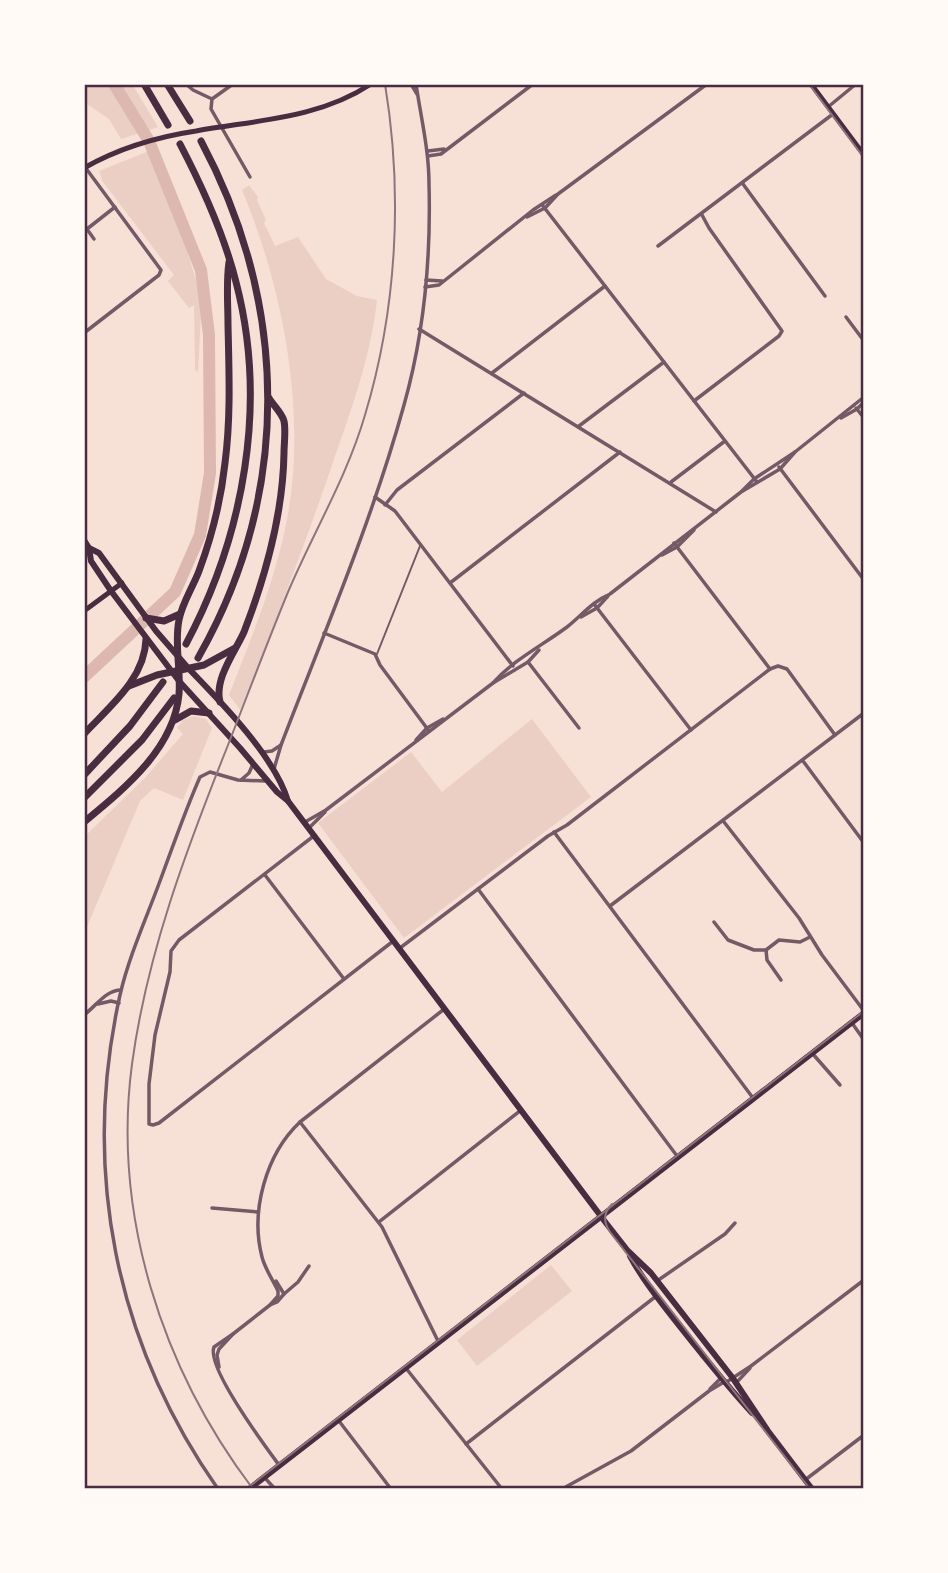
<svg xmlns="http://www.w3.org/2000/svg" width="948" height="1573" font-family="Raleway,sans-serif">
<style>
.green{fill:#ebcfc5}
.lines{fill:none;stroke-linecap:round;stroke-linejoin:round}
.river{stroke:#dcb8b0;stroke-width:12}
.service{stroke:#755966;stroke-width:2}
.minor{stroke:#755966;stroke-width:3.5}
.secondary{stroke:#4a2c40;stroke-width:5}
.primary{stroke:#4a2c40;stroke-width:6}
.trunk{stroke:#4a2c40;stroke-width:6}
.motorway{stroke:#4a2c40;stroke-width:7}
.tram{stroke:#8f747c;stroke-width:2}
.rail{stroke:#8f747c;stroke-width:2}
.neatline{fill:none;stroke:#4a2c40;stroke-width:2.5}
</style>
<rect width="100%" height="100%" fill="#f7e1d7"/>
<g class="green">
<polygon points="84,84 132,84 158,127 121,139 109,119 84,102"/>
<polygon points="149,151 181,232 198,286 201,315 198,373 195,369 194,305 189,308 168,281 174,275 103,182 99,171"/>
<path d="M 249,185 L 258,197 L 257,200 L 266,220 L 264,223 L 275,246 L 298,237 L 326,279 L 357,296 L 377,300 C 371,356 351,411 332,465 C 304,548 272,629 241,711 L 229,695 C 250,641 273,586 285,529 C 309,421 284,290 242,190 Z"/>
<polygon points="193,716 206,719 212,728 183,800 154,788 140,801 84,934 84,837 145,778 183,734 177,728 183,720"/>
<polygon points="532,719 591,797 404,938 318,823 411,752 442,792"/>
<polygon points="551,1265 572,1291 477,1366 457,1340"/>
</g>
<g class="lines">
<polyline class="river" points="84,677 175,592 200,535 210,473 209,335 201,270 149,141 114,84"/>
<polyline class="service" points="377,654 420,546"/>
<g class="minor">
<polyline points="186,84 193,90 212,99"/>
<polyline points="233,84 212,99 211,109 250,177"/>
<polyline points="411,84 417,94"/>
<polyline points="828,107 856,84"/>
<polyline points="428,151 444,149"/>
<polyline points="428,156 441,154 533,84"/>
<polyline points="743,184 825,296"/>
<polyline points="543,206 757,482"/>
<polyline points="527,217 545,208 558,194 707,84"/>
<polyline points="84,225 94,239"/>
<polyline points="87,229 115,207"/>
<polyline points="658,246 833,114"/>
<polyline points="426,280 442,281"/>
<polyline points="425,287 439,285 533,210 556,195"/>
<polyline points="846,317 864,341"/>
<polyline points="419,329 716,512"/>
<polyline points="84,333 159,275 161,270 85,167"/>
<polyline points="492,373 605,286"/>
<polyline points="694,401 779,336 782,331 709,228 702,215"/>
<polyline points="856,408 864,418"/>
<polyline points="841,418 857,409 864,402"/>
<polyline points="579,426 664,362"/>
<polyline points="779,467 864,580"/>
<polyline points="671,482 725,441"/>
<polyline points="742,491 754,479 795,452 864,397"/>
<polyline points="375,497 395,511 513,666"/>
<polyline points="385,505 397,490 524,393"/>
<polyline points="674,543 770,669 778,666 787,669 835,735"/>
<polyline points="662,555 677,547 694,530"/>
<polyline points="450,583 620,452"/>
<polyline points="594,604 691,730"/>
<polyline points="581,617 597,608 608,596"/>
<polyline points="324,633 375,654 380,665 429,731"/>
<polyline points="528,662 579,728"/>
<path d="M 493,683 C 513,660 543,645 567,627 C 581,616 593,601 610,594 L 741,492 L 780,469 L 795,452"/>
<polyline points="416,740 427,728 443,719"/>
<polyline points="264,752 272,751 281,745"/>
<polyline points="803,761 864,843"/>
<path d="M 274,769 L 281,745 C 324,633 372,521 404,405 C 424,334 431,258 429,184 C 429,150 421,118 416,84"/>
<polyline points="241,780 249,773 253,764"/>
<polyline points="305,822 326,810 493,683 528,662 539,650"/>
<polyline points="724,822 799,918 822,955 864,1011"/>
<polyline points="309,828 325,812"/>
<polyline points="554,832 753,1098"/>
<polyline points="315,835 179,940 171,951 170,972 155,1035 149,1084 149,1124 153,1125 159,1123 392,942"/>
<polyline points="265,875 344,979"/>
<polyline points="478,889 677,1156"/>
<polyline points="610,906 864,713"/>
<polyline points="714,922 728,940 754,950 766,950 779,940 800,942 810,937"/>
<polyline points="400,948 548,836 567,825 770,669"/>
<polyline points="766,950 767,960 781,980"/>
<polyline points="98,1004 111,1001 119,1003"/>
<path d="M 84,1015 C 96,1006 106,990 121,990"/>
<polyline points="852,1023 864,1040"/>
<polyline points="812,1053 840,1085"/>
<polyline points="300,1122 382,1227 438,1341"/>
<polyline points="212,1208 258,1212"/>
<polyline points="380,1221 521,1110"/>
<polyline points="657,1281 725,1234 735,1223"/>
<polyline points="284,1294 298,1282 309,1266"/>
<path d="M 270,1305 L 278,1296 L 278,1291 C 273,1280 265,1269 262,1257 C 250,1211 266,1154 300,1122 L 443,1010"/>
<path d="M 233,1334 L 214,1347 C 206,1367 265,1446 279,1465"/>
<polyline points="219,1367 217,1355 219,1349 233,1334 270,1305 277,1302 284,1294 276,1281"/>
<polyline points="405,1367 502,1489"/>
<polyline points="725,1383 751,1366 864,1280"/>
<polyline points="736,1383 750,1368"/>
<polyline points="710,1389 721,1378"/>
<polyline points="339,1421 391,1489"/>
<polyline points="466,1444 655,1297"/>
<polyline points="265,1478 275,1489"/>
<polyline points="805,1480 864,1435"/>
<path d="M 218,1489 C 115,1342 81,1170 120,995 C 129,956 146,919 160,881 C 173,846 185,811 200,777 L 210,772 L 238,780 L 266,781"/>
<polyline points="562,1489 631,1451 709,1391 724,1382"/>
</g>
<g class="secondary">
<polyline points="811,84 864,155"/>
<path d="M 84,168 C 119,148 156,137 196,131 C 256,120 318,119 371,84"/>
<polyline points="84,611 122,583"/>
</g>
<g class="primary">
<path d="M 189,669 C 221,702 275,757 288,801"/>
<polyline points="179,681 240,748 277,792 288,801 606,1223 628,1251 651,1273 732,1377 768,1431 812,1489"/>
<path d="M 630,1256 C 644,1282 663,1305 681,1328 C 704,1357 727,1386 752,1413"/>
<polyline points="249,1489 864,1013"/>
</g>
<g class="trunk">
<polyline points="84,540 89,548 91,561 111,591 179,681"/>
<polyline points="89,548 99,553 156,631 189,669"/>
</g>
<g class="motorway">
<polyline points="144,84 168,125"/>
<polyline points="167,84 190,121"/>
<path d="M 180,144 C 203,188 224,234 236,282 C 268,404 244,535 186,644"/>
<polyline points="146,618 164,621 180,614"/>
<path d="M 198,658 C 292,493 289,306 201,141"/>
<polyline points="129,686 157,675 204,665 235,648"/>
<path d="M 220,702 C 214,679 235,652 244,632 C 266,575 283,515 284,453 C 284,444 286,430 284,421 C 282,413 273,405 269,398"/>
<polyline points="175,720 191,711 209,713"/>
<path d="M 84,734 C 109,707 145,679 146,639"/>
<polyline points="84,775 130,726 163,682"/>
<polyline points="84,798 142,740 174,698"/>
<path d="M 84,822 C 124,789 174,749 179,694 C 181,669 174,644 179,620 C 182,603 193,587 199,571 C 212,536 221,500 225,463 C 231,417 229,371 228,325 C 228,303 226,283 229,262"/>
</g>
<g class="tram">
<polyline points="809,84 864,158"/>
<path d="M 612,1204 C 603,1213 603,1222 610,1232 L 810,1489"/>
<polyline points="246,1489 864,1011"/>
</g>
<path class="rail" d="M 253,1489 C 162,1369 112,1215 132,1064 C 147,953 187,848 228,745 C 248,694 267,643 288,592 C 313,533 347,477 365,415 C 397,309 403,193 385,84"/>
</g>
<rect width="948" height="1573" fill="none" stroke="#fffaf5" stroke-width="172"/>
<rect x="86" y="86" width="776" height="1401" class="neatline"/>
</svg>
